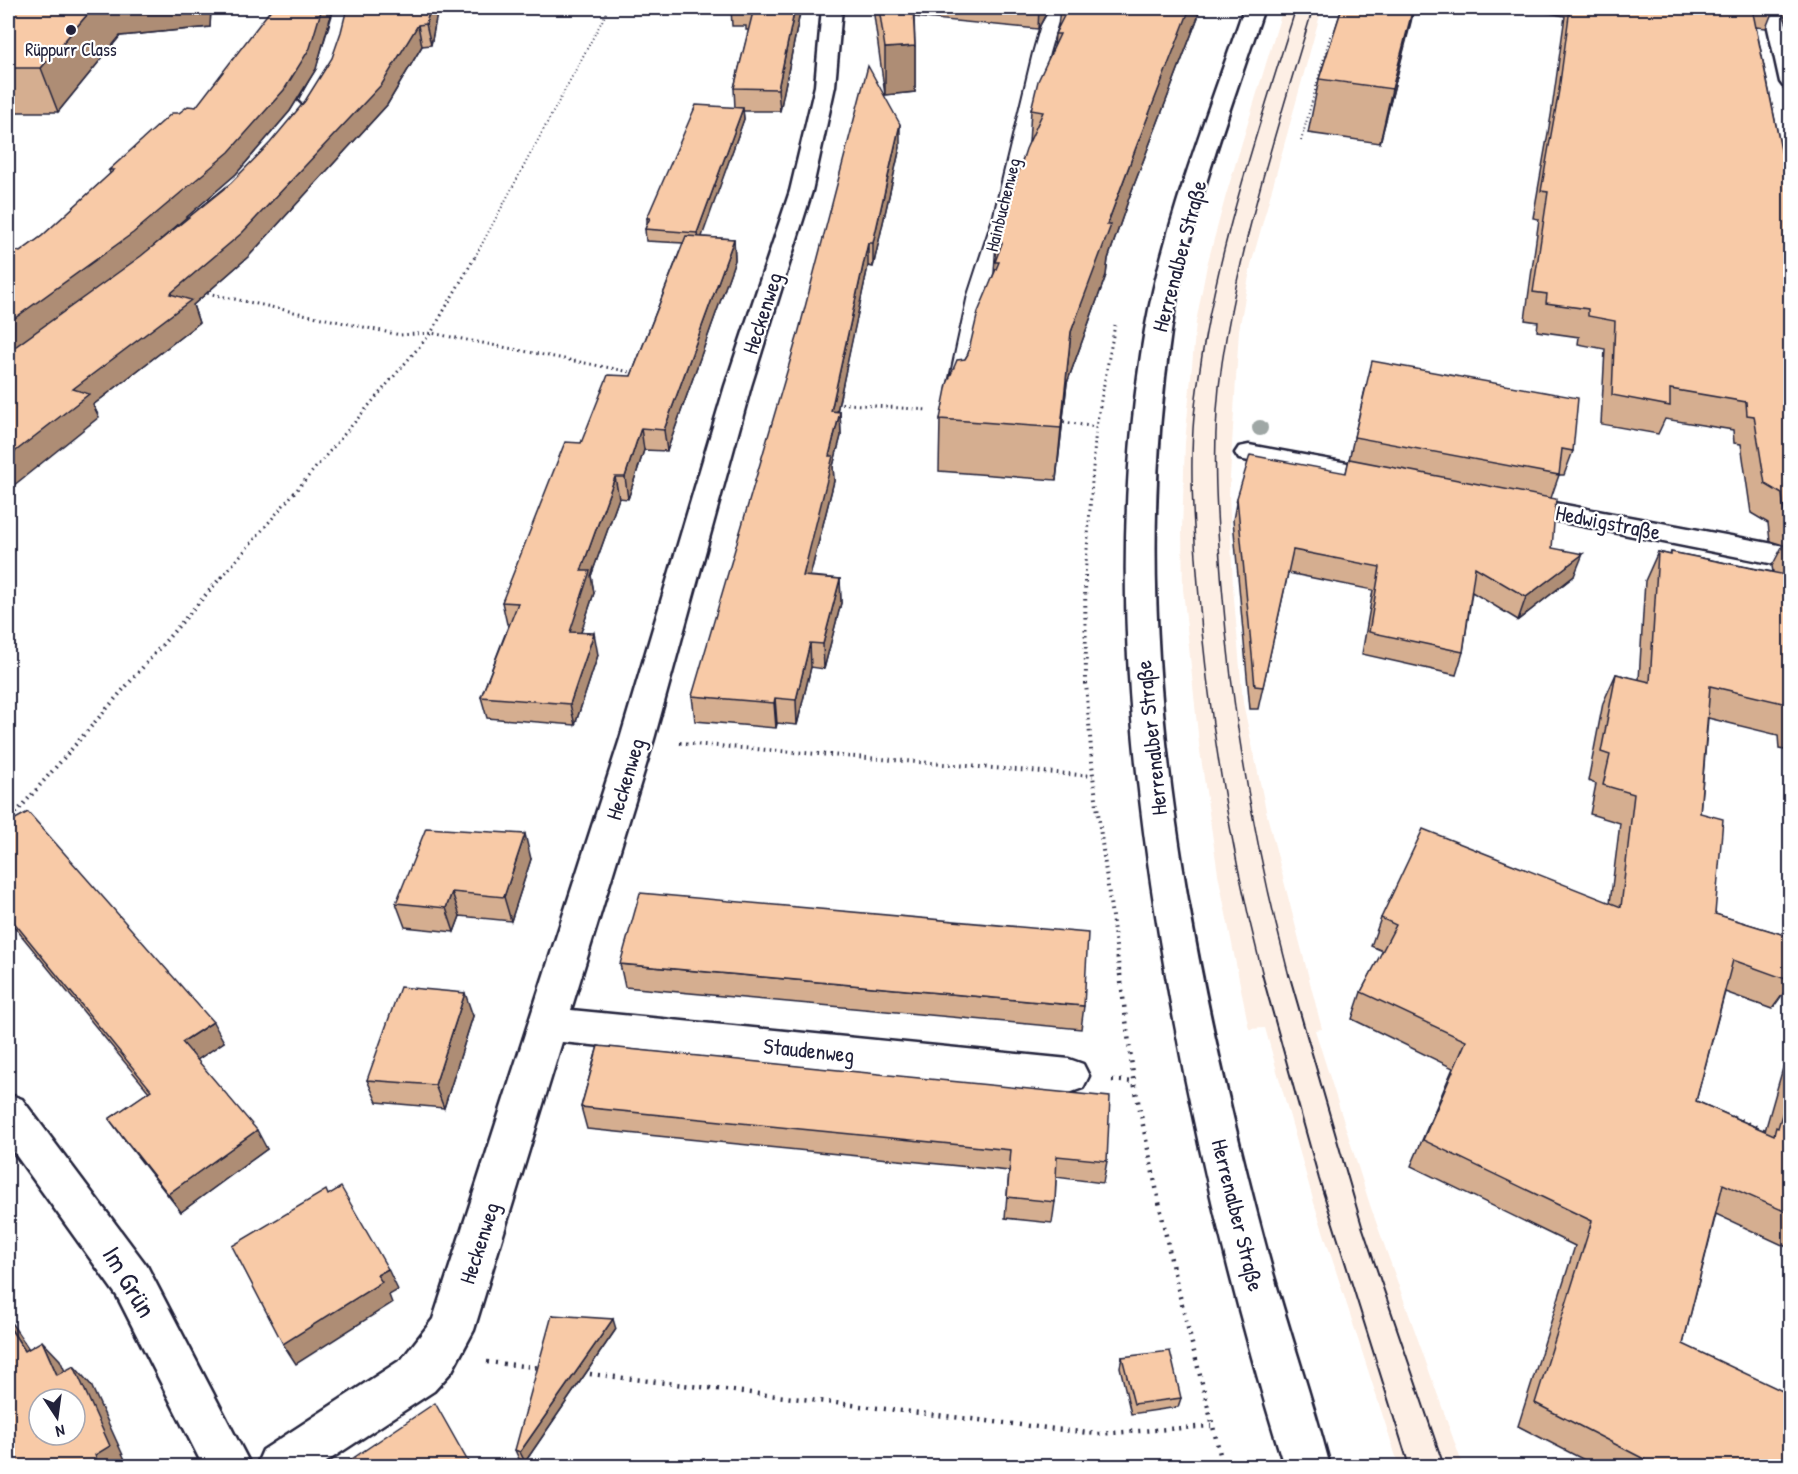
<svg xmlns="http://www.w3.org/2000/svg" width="1798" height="1474" font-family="'Patrick Hand',sans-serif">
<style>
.built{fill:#fdefe5}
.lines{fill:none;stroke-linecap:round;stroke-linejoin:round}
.lane-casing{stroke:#22223b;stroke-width:4}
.street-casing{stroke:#22223b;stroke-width:5}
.secondary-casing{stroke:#22223b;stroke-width:5}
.path-far3{stroke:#22223b;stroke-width:2;stroke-dasharray:1 3;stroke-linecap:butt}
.path-far2{stroke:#22223b;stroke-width:3;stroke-dasharray:1.5 4;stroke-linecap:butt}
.path-far1{stroke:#22223b;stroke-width:4;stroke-dasharray:1.5 4.5;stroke-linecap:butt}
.path{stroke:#22223b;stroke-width:4.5;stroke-dasharray:2 6;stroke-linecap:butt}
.lane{fill:#fff;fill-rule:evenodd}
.street{fill:#fff;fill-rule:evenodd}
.secondary{fill:#fff;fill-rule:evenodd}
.tram-far1{stroke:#22223b;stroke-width:1.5}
.tram{stroke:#22223b;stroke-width:2}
.tree{fill:#9fa7a5}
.wall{fill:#d5ae90;stroke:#22223b;stroke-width:1.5}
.shaded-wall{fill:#ae8d75;stroke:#22223b;stroke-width:1.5}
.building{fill:#f8caa7;stroke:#22223b;stroke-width:1.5;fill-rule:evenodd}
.poi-dot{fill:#22223b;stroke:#fff;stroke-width:2}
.labels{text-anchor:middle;stroke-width:4.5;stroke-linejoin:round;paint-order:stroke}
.far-poi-label{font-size:18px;fill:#22223b;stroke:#fff}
.far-street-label{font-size:18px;fill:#22223b;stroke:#fff}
.street-label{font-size:22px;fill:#22223b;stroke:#fff}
.near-street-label{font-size:27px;fill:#22223b;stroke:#fff}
</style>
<rect width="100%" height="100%" fill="#fff"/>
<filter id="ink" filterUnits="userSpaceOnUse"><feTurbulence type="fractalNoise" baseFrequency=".0167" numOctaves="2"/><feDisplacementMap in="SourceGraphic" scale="12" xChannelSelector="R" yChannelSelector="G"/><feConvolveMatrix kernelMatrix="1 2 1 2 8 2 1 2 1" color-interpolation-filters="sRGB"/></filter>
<g filter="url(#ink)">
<polygon class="built" points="1283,8 1322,8 1251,265 1239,330 1229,494 1233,587 1243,703 1267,815 1322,1029 1315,1030 1370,1205 1463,1466 1399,1466 1314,1203 1265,1028 1249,1029 1218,874 1199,744 1183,589 1182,530 1185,443 1196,322 1207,265 1226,195"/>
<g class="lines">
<g class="lane-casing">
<polygon id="lane" points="1051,8 1065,8 1057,25 1049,53 1012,215 988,295 967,392 964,396 950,396 947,392 968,295 994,215 1033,53 1041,25"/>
</g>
<g class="street-casing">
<g id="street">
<path d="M 335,8 L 355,8 C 346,42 338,75 317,104 L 303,104 L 299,100 L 317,67 Z"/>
<polygon points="822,8 842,8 835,86 812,191 751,386 654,739 571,1010 1069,1059 1083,1064 1089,1076 1083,1088 1069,1093 562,1042 474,1330 452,1371 434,1391 320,1466 256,1466 263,1450 402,1359 433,1319 620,739 725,386 790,191 815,86"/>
<path d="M 1761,8 L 1779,8 C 1794,33 1790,60 1790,88 L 1783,86 L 1780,82 L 1766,19 Z"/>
<polygon points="1249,445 1391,471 1401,474 1405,480 1401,486 1391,489 1239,459 1235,453 1239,447"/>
<polygon points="1512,495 1790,547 1790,567 1502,510 1498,504 1502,498"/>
<polygon points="8,1094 22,1099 147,1266 251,1466 203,1466 117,1296 8,1144"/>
</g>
</g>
<g class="secondary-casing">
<path id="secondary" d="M 1244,8 L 1264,8 C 1229,115 1187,221 1171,332 C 1126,634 1186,944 1263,1236 C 1283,1314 1310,1390 1330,1466 L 1284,1466 C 1233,1302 1193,1134 1164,964 C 1128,755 1109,540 1145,330 C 1165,219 1208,114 1244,8 Z"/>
</g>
<g class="path-far3">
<polyline points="531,10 576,8"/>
<polyline points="1301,141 1331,33"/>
<polyline points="475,257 609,8"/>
</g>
<g class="path-far2">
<polyline points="202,292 400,335 431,333 636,373"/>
<polyline points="836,403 927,410"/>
<polyline points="1058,421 1096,427"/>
<polyline points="222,577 431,333 476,255"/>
<polyline points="1085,577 1096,427 1115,325"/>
</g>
<g class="path-far1">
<polyline points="1085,575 1086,683 1093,776 1120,976"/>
<polyline points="680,743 1093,776"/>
<polyline points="8,822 223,575"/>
</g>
<g class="path">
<polyline points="1120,974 1134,1082 1173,1269 1223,1466"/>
<polyline points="1112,1080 1134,1082"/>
<polyline points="1733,1117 1768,1132"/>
<polyline points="487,1362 542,1368"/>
<polyline points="582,1373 1097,1434 1211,1426"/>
</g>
<use href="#lane" class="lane"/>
<use href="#street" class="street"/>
<use href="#secondary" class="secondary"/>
<g class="tram-far1">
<path d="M 1263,976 C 1230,847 1208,717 1198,585 C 1194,529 1189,472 1194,416 C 1208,276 1254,142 1296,8"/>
<path d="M 1289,976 C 1255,847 1232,719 1222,586 C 1216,511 1211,438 1222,363 C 1240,242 1278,125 1313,8"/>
</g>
<g class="tram">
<polyline points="1262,974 1319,1179 1409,1466"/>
<polyline points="1289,974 1362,1226 1444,1466"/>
</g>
</g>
<circle class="tree" cx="1260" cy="428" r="8"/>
<g class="wall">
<polygon points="8,8 211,8 210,27 120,36 58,112 8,112"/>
<polygon points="438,8 431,45 422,46 387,105 249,256 193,305 199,323 93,405 99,417 20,252 42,236 110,174 109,170 179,113 196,107 316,69 290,111 236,174 142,255 231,183"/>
<polygon points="731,8 801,8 780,111 743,111 744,119 701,237 734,239 735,260 667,451 644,450 628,499 619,498 591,576 594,593 581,632 598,655 575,725 487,718 481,697 509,624 507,624 502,602 581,443 631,376 683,243 646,241 645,229 647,224 647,218 735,108 734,88 749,30 746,30 746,26 732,26"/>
<polygon points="873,8 1049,8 1038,29 914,17 915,46 915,92 885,95"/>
<polygon points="1060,8 1199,8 1198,17 1129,198 1108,259 1106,275 1067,383 1056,480 939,471 940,419 965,359 968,354 994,273 996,242 1029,143 1031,110 1054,48 1055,34 1058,27"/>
<polygon points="1342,8 1414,8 1380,143 1308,133 1319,79"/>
<polygon points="1533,8 1774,8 1766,28 1756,27 1791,199 1791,751 1779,749 1778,735 1708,718 1700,813 1715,914 1791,937 1791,983 1772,1009 1725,992 1696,1101 1765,1131 1791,1040 1791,1249 1716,1214 1683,1344 1791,1467 1598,1467 1518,1426 1575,1246 1411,1166 1453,1068 1352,1019 1361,992 1383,951 1371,946 1381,918 1610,903 1620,823 1590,814 1596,784 1588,781 1603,703 1616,674 1639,680 1645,581 1658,552 1670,555 1671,552 1773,572 1772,566 1783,545 1770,541 1768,523 1751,513 1741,444 1734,443 1733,430 1665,419 1658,434 1601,424 1605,349 1578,344 1579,337 1537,331 1538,322 1525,320 1539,219 1533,218 1551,116 1565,16 1533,10"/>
<polygon points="1781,8 1791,8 1791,31 1790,31"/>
<polygon points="900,147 873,267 868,266 851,344 837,412 840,412 841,436 833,466 834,481 810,576 840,579 841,603 824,669 811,667 797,725 777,723 776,728 695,721 692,696"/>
<polygon points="1366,385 1573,451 1564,475 1559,475 1551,498 1552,548 1574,576 1518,620 1472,592 1463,652 1456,675 1362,654 1373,590 1288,573 1258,709 1250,709 1233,520 1237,498 1346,473"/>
<polygon points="8,823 224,1042 197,1060 267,1149 181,1212 123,1138 109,1119 149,1092 8,919"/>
<polygon points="531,859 511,921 460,916 454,932 405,927 396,903"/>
<polygon points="620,964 1084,1006 1081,1029 625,987"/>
<polygon points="473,1016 444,1108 377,1102 367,1080"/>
<polygon points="598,1046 1107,1161 1103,1183 1056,1177 1055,1202 1052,1223 1005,1218 1009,1171 587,1129 581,1107"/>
<polygon points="616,1329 525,1462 519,1459 515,1450"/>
<polygon points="1122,1357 1181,1398 1178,1407 1131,1414 1120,1367"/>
</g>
<g class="shaded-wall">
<polygon points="93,8 211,8 210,27 120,36 58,112 41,68"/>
<polygon points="322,8 333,8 316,69 290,111 236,174 142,256 8,354 8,323"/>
<polygon points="430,8 438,8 431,45 426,24"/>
<polygon points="795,8 801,8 780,111 778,89"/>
<polygon points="1039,8 1049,8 1038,29"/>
<polygon points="1189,8 1199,8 1198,17 1129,198 1108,259 1106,275 1067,383 1056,480 1061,428 1071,332 1107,225 1135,150"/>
<polygon points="1413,8 1414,8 1411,22 1380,143 1392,89"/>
<polygon points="418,25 422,46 387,105 249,256 193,305 199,323 93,405 99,417 8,490 8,457 73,389 170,294"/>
<polygon points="915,46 915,92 885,95 885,48"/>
<polygon points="743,108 744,119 699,245 697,233"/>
<polygon points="900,124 900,147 873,267 873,243"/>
<polygon points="734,239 735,260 667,451 664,430"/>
<polygon points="868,243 868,266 832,435 831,411"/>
<polygon points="840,412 841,436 833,466 834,481 804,600 803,576 829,456"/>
<polygon points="641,428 644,450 628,499 625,477"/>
<polygon points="615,477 619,498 591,576 594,593 574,653 570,632 581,571"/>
<polygon points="1583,554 1574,576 1518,620 1526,597"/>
<polygon points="840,579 841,603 824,669 823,644"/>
<polygon points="594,633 598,655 575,725 570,704"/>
<polygon points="810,643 811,667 797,725 796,700"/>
<polygon points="775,698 777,723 776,728 774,703"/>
<polygon points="525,834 531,859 511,921 504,897"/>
<polygon points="452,892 460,916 454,932 446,908"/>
<polygon points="465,993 473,1016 444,1108 435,1085"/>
<polygon points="213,1022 224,1042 194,1062 182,1042"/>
<polygon points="257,1130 267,1149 181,1212 168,1194"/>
<polygon points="388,1269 398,1290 389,1295 392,1303 296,1364 283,1344 377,1275"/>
<polygon points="8,1318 43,1370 25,1351 8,1325"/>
<polygon points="613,1319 616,1329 525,1462 520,1452"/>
<polygon points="42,1341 60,1360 75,1394 57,1375"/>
<polygon points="74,1366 91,1385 127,1464 123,1467 99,1467 95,1455"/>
</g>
<g class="building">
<polygon points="8,8 93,8 41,68 8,68"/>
<polygon points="272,8 322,8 310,48 284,90 229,152 133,233 8,323 8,249 20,252 42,236 114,170 109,170 172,113 179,113 188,106 196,107"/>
<polygon points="347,8 430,8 426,24 418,25 382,84 242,233 170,294 191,300 73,389 89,394 8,457 8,352 141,256 231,183 270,143 305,101 332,58 341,32"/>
<polygon points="745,8 795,8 778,89 734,88 754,8"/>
<polygon points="879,8 913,8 915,46 885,48"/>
<polygon points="1068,8 1190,8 1135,150 1107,225 1111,225 1071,332 1061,428 940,419 947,384 957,360 965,359 968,354 978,312 999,262 995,262 1002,243 996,242 1026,149 1043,112 1031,110 1038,81 1060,34 1055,34"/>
<polygon points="1342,8 1413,8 1392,89 1319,79"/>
<polygon points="1570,8 1752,8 1791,199 1791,514 1784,512 1782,494 1765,484 1754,416 1747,415 1746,402 1670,389 1670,406 1612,395 1615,321 1588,316 1588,309 1546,303 1547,294 1533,292 1548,192 1541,191 1559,90"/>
<polygon points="868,66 900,124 873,243 868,243 851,320 831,411 840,412 829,456 833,456 803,576 840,579 823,644 810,643 796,700 775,698 774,703 692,696 798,334"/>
<polygon points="696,105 743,108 697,233 645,229 650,218 647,218"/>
<polygon points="686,236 734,239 664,430 641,428 625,477 615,477 581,571 590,571 570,632 594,633 570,704 481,697 518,603 502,602 565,442 581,443 608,375 631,376"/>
<polygon points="1372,361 1578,398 1573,451 1562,449 1559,475 1354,437"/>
<polygon points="1250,455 1346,473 1349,459 1556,499 1552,548 1583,554 1526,597 1475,567 1463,652 1369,632 1380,567 1293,550 1263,687 1255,686 1237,498"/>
<polygon points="1787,537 1791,537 1791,568"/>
<polygon points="1658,552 1671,555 1671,552 1791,576 1791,705 1710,686 1700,813 1723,819 1715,914 1791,937 1791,981 1733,960 1696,1101 1774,1135 1776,1127 1778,1128 1791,1084 1791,1214 1723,1184 1683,1344 1791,1395 1791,1467 1642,1467 1644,1459 1535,1403 1592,1221 1423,1140 1466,1041 1361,992 1396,925 1381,918 1423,829 1621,907 1634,794 1603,785 1610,755 1601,752 1616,674 1650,682"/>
<polygon points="28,812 213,1022 182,1042 257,1130 168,1194 109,1119 151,1090 8,915 8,823"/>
<polygon points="426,828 525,834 504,897 452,892 446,908 396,903"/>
<polygon points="640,893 1088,933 1084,1006 620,964"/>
<polygon points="400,987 465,993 435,1085 367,1080"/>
<polygon points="598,1046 1110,1097 1107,1161 1057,1156 1055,1202 1007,1197 1011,1150 581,1107"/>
<polygon points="341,1187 388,1269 377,1275 382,1282 283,1344 232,1246 326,1190 328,1195"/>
<polygon points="552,1315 613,1319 520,1452 515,1450"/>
<path d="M 8,1325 L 25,1351 L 42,1341 L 57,1375 L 74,1366 L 110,1446 L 95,1455 L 99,1467 L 8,1467 ZM 39,1399 L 75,1399 L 75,1435 L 39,1435 Z"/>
<polygon points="1170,1351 1181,1398 1134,1404 1122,1357"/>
<polygon points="435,1403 471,1467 340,1467"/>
</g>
</g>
<circle class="poi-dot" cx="71" cy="30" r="6"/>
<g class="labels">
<g class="far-poi-label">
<text x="71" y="56">Rüppurr Class</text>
</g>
<g class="far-street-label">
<text transform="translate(1003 205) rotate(-76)" y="6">Hainbuchenweg</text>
</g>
<g class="street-label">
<text transform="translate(1179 256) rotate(-75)" y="8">Herrenalber Straße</text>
<text transform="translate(762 313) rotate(-72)" y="8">Heckenweg</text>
<text transform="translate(1608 522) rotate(11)" y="8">Hedwigstraße</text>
<text transform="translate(1151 738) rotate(-96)" y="8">Herrenalber Straße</text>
<text transform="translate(625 779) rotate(-73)" y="8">Heckenweg</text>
<text transform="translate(809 1050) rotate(6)" y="8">Staudenweg</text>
<text transform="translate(1238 1215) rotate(76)" y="8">Herrenalber Straße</text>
<text transform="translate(479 1243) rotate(-72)" y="8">Heckenweg</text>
</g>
<g class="near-street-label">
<text transform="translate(129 1282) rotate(59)" y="9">Im Grün</text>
</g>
</g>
<rect width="1798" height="1474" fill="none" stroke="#fff" stroke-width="30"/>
<rect x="15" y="15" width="1768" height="1444" fill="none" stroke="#22223b" stroke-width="2" filter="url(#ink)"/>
<g transform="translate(57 1417) rotate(167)"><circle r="28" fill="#ffffff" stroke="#a7a7b1" stroke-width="1.5"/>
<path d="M0-4.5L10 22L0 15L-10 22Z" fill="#22223b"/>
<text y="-9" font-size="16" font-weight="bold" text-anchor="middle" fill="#22223b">N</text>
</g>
</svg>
